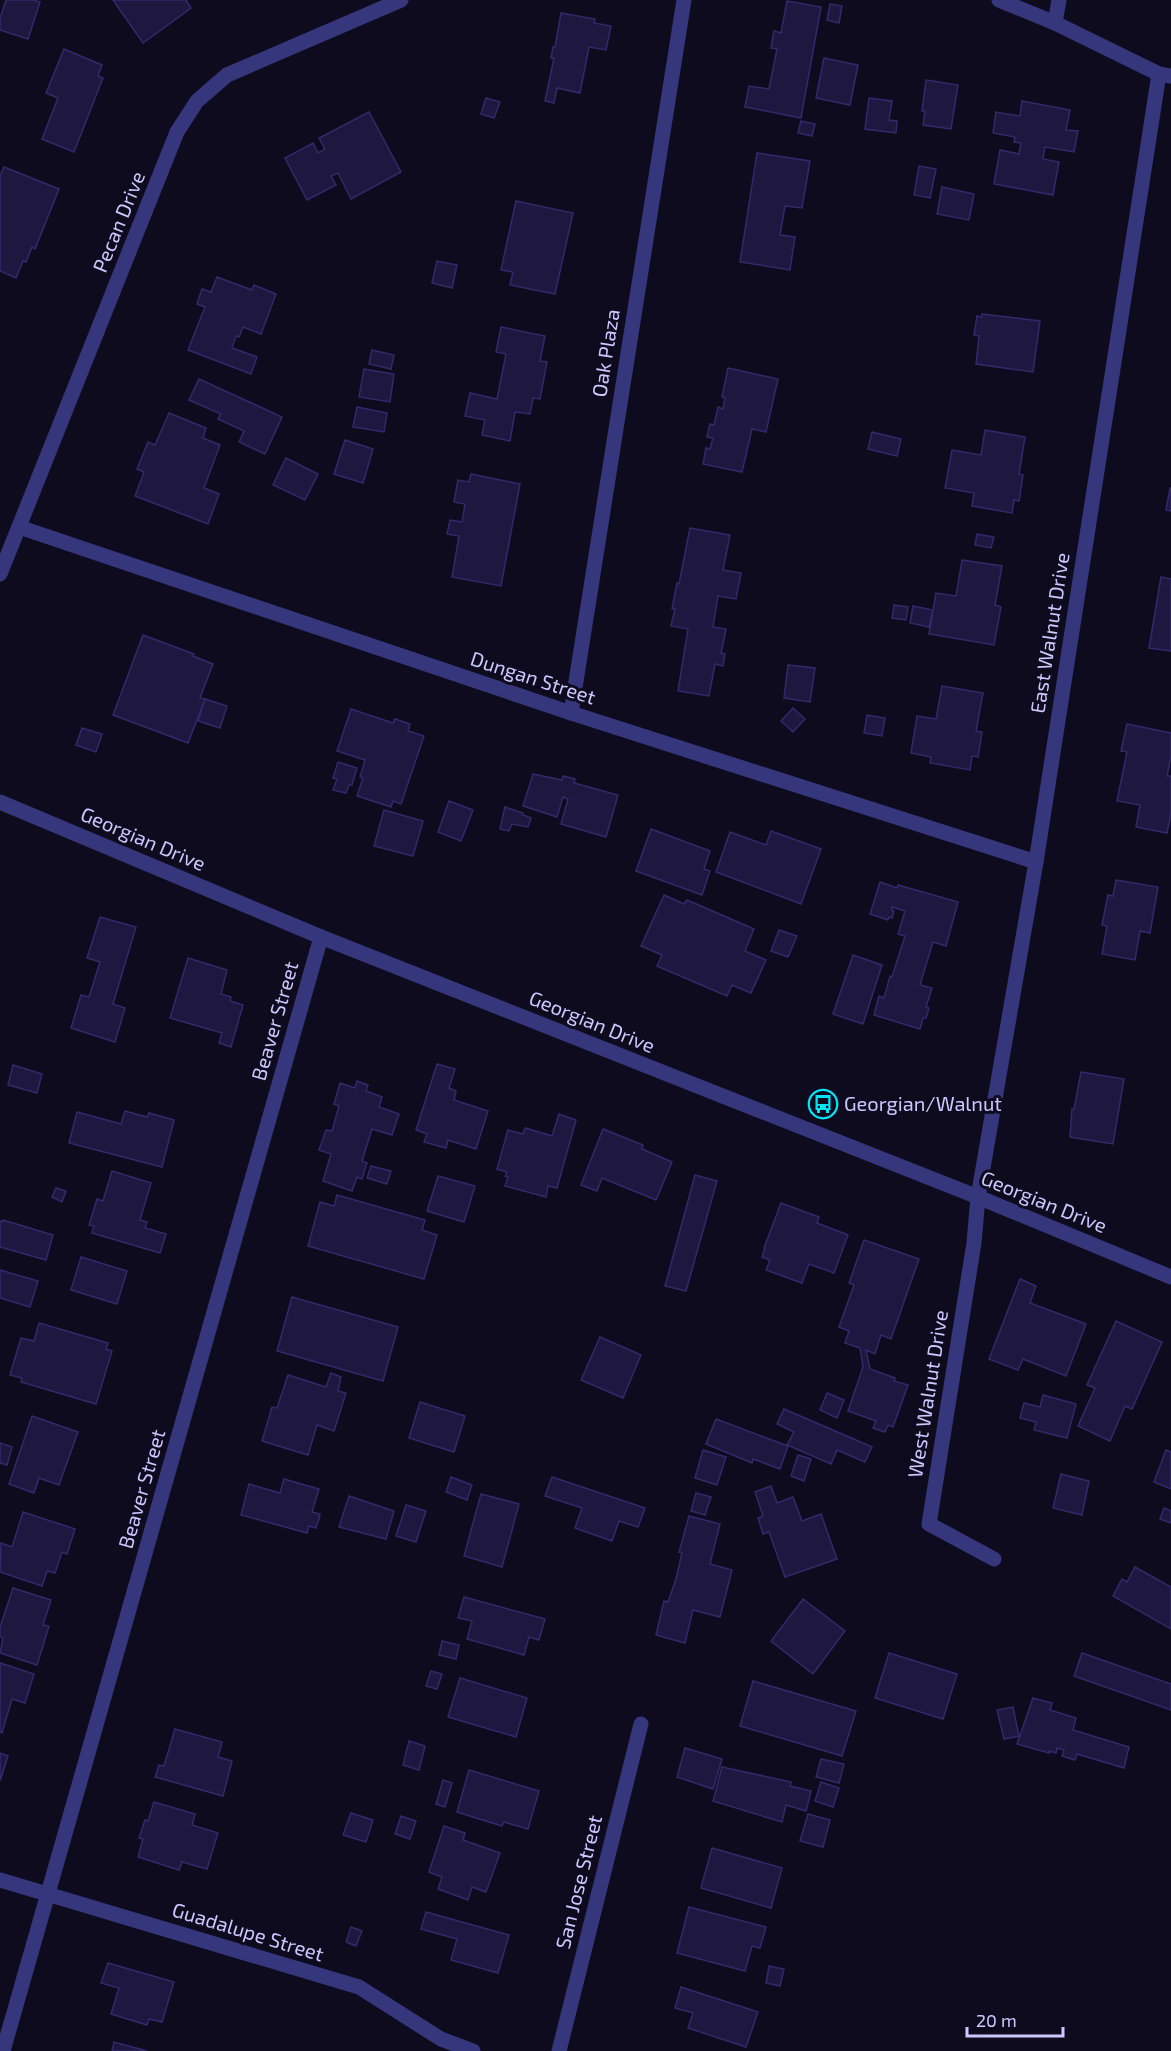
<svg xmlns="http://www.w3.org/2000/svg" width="1171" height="2051" font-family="'Exo 2',sans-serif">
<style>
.building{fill:#1e173f;stroke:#33296b;stroke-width:1.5}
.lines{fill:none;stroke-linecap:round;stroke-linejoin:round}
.minor{stroke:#36367d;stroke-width:15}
.tertiary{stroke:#36367d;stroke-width:15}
.labels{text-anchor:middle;stroke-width:6;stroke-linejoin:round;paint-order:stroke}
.street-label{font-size:20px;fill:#ccc8ff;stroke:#0e0b1e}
.poi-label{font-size:20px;fill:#ccc8ff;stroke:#0e0b1e;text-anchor:start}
</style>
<rect width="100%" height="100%" fill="#0e0b1e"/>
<g class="building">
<polygon points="6,0 33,0 40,2 28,39 0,30 0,18"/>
<polygon points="113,0 186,0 191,8 143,43"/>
<polygon points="787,1 821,7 801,118 745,107 749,86 769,89 777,49 771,48 774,31 781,33"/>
<polygon points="830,4 842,6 839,23 827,20"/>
<polygon points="561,13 595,19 594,23 611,26 606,50 589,47 580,93 557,88 554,103 545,101 554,58 551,58 553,47 555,47"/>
<polygon points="64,49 102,65 98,76 103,78 74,152 42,139 58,98 46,93"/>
<polygon points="824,58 858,65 850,105 816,98"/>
<polygon points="926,80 958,85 951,129 923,125 925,111 922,111"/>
<polygon points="486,98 500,102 494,118 481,114"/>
<polygon points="869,98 892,101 889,120 897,121 896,133 865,129"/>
<polygon points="1022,101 1070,110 1066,130 1078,131 1074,152 1045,147 1043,159 1059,162 1053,195 994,184 1000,150 1019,154 1021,143 1014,142 1015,137 993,133 996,112 1020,116"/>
<polygon points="369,112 401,172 351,199 338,173 331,176 336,185 307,200 285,158 313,143 318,153 325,149 319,138"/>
<polygon points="801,121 815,124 812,136 798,133"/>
<polygon points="757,153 810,161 802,208 785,206 780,235 795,237 790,270 740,262"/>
<polygon points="919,166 936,169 930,198 914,195"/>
<polygon points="4,167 59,189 35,249 32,247 26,262 23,261 16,278 0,271 0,176"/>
<polygon points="942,187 974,194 969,220 937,214"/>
<polygon points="516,201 573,213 555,294 510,285 513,272 501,270"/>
<polygon points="437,261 457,265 452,288 432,283"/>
<polygon points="217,277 252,290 254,285 276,294 261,334 243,327 239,337 236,336 232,348 257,357 251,374 188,350 205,307 197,304 202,289 211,292"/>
<polygon points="982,314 1040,321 1033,372 976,364 979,336 974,335 977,316 982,317"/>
<polygon points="501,327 545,336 540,361 547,362 540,399 533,398 530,414 515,412 510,441 482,435 485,420 465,416 470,393 497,399 506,354 496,352"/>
<polygon points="372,350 394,355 391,369 369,364"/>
<polygon points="728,368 778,379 766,432 752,429 742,472 703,464 706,448 710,449 713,438 707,437 710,424 714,425 718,407 723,409 725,398 722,397"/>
<polygon points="364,369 394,374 390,402 359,397"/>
<polygon points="199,379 282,417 265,454 239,442 244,431 218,419 221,414 189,400"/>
<polygon points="357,407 387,413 384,432 353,427"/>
<polygon points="169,413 206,428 203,438 220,445 204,488 219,494 208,524 135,496 144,472 137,469 148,442 155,445"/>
<polygon points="985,430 1025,437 1019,474 1023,475 1019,501 1014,500 1012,513 972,506 974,493 945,488 952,450 981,455"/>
<polygon points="872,432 901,439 897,456 868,449"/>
<polygon points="345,440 373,449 363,483 334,474"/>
<polygon points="286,458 318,474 305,500 273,485"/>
<polygon points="471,474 520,484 501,586 452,577 459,536 447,534 450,520 462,522 465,504 454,502 458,480 469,482"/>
<polygon points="1170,488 1171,488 1171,511 1166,510"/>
<polygon points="690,528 730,535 723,570 741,573 736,599 718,596 713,627 726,629 721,653 725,654 723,666 715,664 709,696 678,691 688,629 671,626 675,609 672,609 677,583 679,584"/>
<polygon points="977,534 994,537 991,548 975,545"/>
<polygon points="962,560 1002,566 995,605 1001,607 994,645 929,634 936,593 956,596"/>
<polygon points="1161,577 1171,579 1171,651 1149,648"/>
<polygon points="894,605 908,607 906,620 892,618"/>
<polygon points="913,606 933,610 929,627 910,623"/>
<polygon points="143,635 194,654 193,656 213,664 200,698 205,699 188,743 113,715"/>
<polygon points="788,665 815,668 810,702 784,698"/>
<polygon points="942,686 983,693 976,731 982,732 978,757 972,756 970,770 930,763 931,757 911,753 917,716 936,719"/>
<polygon points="205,699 227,706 220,728 198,721"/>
<polygon points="793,708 805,719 793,732 781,721"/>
<polygon points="351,709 393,723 395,719 410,724 408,731 424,736 401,804 393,801 391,807 357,796 363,778 360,777 365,760 337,751"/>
<polygon points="867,715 885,718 882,736 864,733"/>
<polygon points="1127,724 1171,733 1171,756 1167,776 1171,776 1171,813 1167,833 1136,827 1140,805 1117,801 1127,752 1121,751"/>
<polygon points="82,728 102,734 96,752 76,745"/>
<polygon points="338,762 357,768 352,785 349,785 346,793 333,790 337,779 333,778"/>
<polygon points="533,774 562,780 563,776 575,779 574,783 618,795 606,837 561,824 568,799 563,797 557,817 523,806"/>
<polygon points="449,801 473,810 461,841 438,832"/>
<polygon points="505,807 523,813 523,815 531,818 528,827 512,824 509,831 500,829"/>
<polygon points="384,810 423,821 413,856 374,846"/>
<polygon points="651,829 710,851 704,869 710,871 702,895 636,871"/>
<polygon points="771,831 821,849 801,904 716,872 730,832 766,845"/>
<polygon points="1116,880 1158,887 1150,933 1140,931 1135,960 1102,954 1107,926 1102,925 1108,895 1113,896"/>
<polygon points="880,882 897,888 898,885 958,902 946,946 933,942 925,968 920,985 932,988 926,1007 929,1008 926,1018 923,1018 920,1029 874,1015 879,996 884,998 890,976 892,977 905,936 898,934 905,911 892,907 892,911 894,911 892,918 889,917 888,920 870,914"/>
<polygon points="664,895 684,904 687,900 754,929 745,951 766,960 751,993 732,985 727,996 657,966 662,955 641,946"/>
<polygon points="100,917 136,927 113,1004 125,1008 115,1042 71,1028 81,995 89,997 100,962 87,958"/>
<polygon points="779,930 797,936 788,957 771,951"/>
<polygon points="853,955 882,965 863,1024 833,1014"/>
<polygon points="188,958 227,970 221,994 231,997 230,1001 243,1005 231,1047 219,1043 222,1033 170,1018"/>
<polygon points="437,1064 455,1069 449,1088 456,1091 454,1100 488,1111 476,1149 448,1140 446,1148 424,1142 427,1134 416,1130"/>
<polygon points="13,1065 42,1074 37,1093 8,1085"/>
<polygon points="1081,1072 1124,1079 1113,1144 1070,1137 1072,1109 1074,1109"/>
<polygon points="357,1081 368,1085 366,1091 382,1097 379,1107 399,1114 392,1135 372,1129 362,1161 367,1163 362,1179 357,1177 352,1191 323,1181 331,1154 319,1150 326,1130 332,1131 339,1106 334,1104 340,1083 355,1088"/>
<polygon points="125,1111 147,1117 149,1113 174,1120 162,1167 69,1143 77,1112 121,1124"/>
<polygon points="559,1114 576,1120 557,1188 548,1186 546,1197 505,1186 508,1177 505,1176 507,1172 497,1169 508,1130 523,1134 525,1128 552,1136"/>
<polygon points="603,1129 643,1145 642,1149 672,1162 656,1200 602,1178 597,1191 581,1185"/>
<polygon points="371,1166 391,1171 387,1184 367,1178"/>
<polygon points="112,1171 151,1183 140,1220 147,1222 145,1228 166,1234 160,1253 92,1233 94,1226 89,1225 97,1199 103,1201"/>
<polygon points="695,1175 717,1181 686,1291 665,1286"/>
<polygon points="438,1176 475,1186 464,1222 427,1211"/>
<polygon points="56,1188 66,1191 62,1202 52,1197"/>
<polygon points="337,1195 425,1220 422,1230 437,1235 424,1279 308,1246 320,1202 334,1206"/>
<polygon points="781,1203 819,1217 817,1223 848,1235 834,1273 809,1264 802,1283 766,1270 770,1260 762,1257 765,1248 764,1248"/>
<polygon points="3,1220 53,1235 46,1260 0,1247 0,1221 3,1222"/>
<polygon points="864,1240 919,1259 891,1339 881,1335 875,1354 866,1350 870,1369 895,1378 894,1381 908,1385 893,1427 888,1425 885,1432 873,1428 876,1421 848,1411 863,1367 860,1348 845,1343 849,1331 839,1327 854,1285 849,1283"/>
<polygon points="81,1257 127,1271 117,1304 71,1290"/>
<polygon points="0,1270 38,1281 30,1307 0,1298"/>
<polygon points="1020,1279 1036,1286 1030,1303 1086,1324 1066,1376 1023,1359 1018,1370 989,1359"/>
<polygon points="292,1297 398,1327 383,1381 277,1351"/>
<polygon points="1116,1321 1162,1342 1132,1409 1125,1406 1110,1441 1078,1426 1095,1388 1087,1385"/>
<polygon points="39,1323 108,1343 106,1349 112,1351 96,1404 21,1382 22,1378 10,1375 21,1338 34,1341"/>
<polygon points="600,1337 641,1355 623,1398 581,1380"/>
<polygon points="331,1373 341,1377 338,1391 346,1393 334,1431 317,1425 308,1455 262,1441 272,1407 277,1408 288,1375 326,1387"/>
<polygon points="827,1393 844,1400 837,1418 820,1410"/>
<polygon points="1043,1395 1076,1404 1067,1438 1034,1430 1036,1422 1020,1418 1024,1403 1040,1407"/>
<polygon points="420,1402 465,1416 454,1452 409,1438"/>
<polygon points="784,1409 872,1447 865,1462 837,1450 831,1464 787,1445 794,1432 777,1424"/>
<polygon points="32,1416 78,1432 59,1485 39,1478 34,1493 9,1484"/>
<polygon points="716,1419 788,1446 780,1469 753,1459 752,1463 706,1444"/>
<polygon points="0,1443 12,1447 7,1465 0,1463"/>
<polygon points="703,1450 726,1457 717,1485 695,1478"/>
<polygon points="1166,1450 1171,1452 1171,1489 1154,1482"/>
<polygon points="798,1455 811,1459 804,1481 791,1476"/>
<polygon points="1061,1474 1089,1481 1082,1515 1053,1508"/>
<polygon points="451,1477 472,1485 467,1500 446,1492"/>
<polygon points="552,1477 645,1508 638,1527 619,1521 612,1541 575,1528 582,1508 545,1496"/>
<polygon points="284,1479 319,1489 312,1512 320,1514 319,1519 316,1528 309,1526 307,1533 241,1515 249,1484 280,1493"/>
<polygon points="771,1486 777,1503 793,1497 802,1521 821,1514 837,1559 785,1577 769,1532 763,1534 758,1518 763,1516 755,1492"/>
<polygon points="696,1493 711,1497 705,1515 691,1511"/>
<polygon points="481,1494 519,1504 502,1567 464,1556"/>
<polygon points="349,1496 394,1511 386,1539 339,1527"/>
<polygon points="406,1505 426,1511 416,1542 396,1536"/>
<polygon points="1164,1508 1171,1511 1171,1523 1160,1519"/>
<polygon points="23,1512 75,1529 67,1554 62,1552 55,1573 47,1571 42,1586 0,1572 1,1543 12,1547"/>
<polygon points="689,1516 720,1524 710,1564 732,1570 720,1617 693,1610 685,1643 656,1635 664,1601 668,1602 676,1579 682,1553 679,1552"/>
<polygon points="1135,1567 1171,1587 1171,1629 1113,1596 1122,1579 1127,1582"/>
<polygon points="13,1588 51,1600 43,1625 49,1626 37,1665 0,1653 3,1638 0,1637 0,1627"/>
<polygon points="464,1597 545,1619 539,1640 529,1637 524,1655 467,1639 472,1621 458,1618"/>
<polygon points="803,1599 845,1631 813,1674 771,1641"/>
<polygon points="442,1641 459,1645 456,1659 439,1655"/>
<polygon points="889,1653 957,1674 943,1719 875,1698"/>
<polygon points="1082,1653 1171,1684 1171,1710 1074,1676"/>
<polygon points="0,1663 34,1674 25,1703 12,1699 2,1733 0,1732"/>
<polygon points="431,1671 442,1674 437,1689 426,1686"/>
<polygon points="460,1678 527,1698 516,1737 448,1717"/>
<polygon points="753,1681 856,1711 842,1756 740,1726"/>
<polygon points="1033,1698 1052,1703 1050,1710 1076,1718 1073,1730 1129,1747 1124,1768 1077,1754 1075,1760 1062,1756 1064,1750 1057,1748 1056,1753 1049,1751 1049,1753 1017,1744"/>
<polygon points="1013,1707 1019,1736 1004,1739 997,1710"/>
<polygon points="175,1729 222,1742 218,1757 232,1761 223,1796 155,1777 159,1765 164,1766"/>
<polygon points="409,1741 425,1746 419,1770 403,1765"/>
<polygon points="685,1748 722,1759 713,1789 677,1777"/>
<polygon points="0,1753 8,1756 0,1781"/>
<polygon points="821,1759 844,1764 839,1783 816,1777"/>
<polygon points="722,1767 791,1782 790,1786 811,1791 806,1811 786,1805 782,1822 713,1801"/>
<polygon points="469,1770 539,1791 528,1829 504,1822 502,1826 457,1812"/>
<polygon points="443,1780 452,1783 445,1807 436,1804"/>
<polygon points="821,1782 839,1788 833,1807 815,1801"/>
<polygon points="154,1802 195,1814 192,1825 218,1833 207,1869 182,1862 179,1870 138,1857 143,1839 139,1838 145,1820 148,1821"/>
<polygon points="351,1813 373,1820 366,1842 343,1835"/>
<polygon points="808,1814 830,1820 823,1847 800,1841"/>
<polygon points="401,1816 416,1821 410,1839 395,1834"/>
<polygon points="444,1826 465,1833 463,1840 500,1853 486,1892 472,1887 468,1900 438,1889 442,1877 429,1872"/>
<polygon points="712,1848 782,1868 771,1908 701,1888"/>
<polygon points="689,1907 766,1927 760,1948 752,1946 745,1971 677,1953"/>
<polygon points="426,1912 509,1935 498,1973 451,1960 457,1939 421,1929"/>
<polygon points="351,1927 362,1931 356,1946 346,1942"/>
<polygon points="108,1963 174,1982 162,2022 149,2019 147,2025 111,2014 119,1988 101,1983"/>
<polygon points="769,1966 784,1969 780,1986 766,1983"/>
<polygon points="681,1987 758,2012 746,2047 688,2028 693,2013 675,2008"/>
<polygon points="114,2042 147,2051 112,2051"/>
</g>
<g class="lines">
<g class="minor">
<polyline points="999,0 1055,23 1159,74 1171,76"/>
<polyline points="1055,23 1059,0"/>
<polyline points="19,527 571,713 1036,862"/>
<polyline points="0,574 177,132 197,101 227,75 401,0"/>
<polyline points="571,713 684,0"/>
<polyline points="994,1559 929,1524 974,1243 978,1197 1036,862 1159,74"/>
<polyline points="0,1880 359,1987 441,2039 473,2051"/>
<polyline points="3,2051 321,937"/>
<polyline points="559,2051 641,1724"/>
</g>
<polyline class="tertiary" points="0,802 321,937 978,1197 1171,1277"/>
</g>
<defs>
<g id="bus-ring" transform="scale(1.5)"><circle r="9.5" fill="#0e0b1e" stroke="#00e5f3" stroke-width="1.5"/><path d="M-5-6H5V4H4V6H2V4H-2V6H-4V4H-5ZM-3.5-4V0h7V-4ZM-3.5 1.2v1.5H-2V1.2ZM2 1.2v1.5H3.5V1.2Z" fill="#00e5f3"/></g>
</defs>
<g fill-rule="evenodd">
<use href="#bus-ring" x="823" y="1104"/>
</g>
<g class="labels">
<g class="street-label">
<text transform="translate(119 222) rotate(-68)" y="7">Pecan Drive</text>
<text transform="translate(606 353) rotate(-81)" y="7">Oak Plaza</text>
<text transform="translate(1050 633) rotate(-81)" y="7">East Walnut Drive</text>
<text transform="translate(533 678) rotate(18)" y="7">Dungan Street</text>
<text transform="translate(143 839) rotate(23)" y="7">Georgian Drive</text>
<text transform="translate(275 1021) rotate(-74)" y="7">Beaver Street</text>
<text transform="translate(592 1022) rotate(22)" y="7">Georgian Drive</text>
<text transform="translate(1044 1202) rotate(22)" y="7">Georgian Drive</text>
<text transform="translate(928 1394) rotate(-81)" y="7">West Walnut Drive</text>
<text transform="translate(142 1489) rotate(-74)" y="7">Beaver Street</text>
<text transform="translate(579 1882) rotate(-76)" y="7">San Jose Street</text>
<text transform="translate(248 1932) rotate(17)" y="7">Guadalupe Street</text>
</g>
<g class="poi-label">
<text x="844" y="1111">Georgian/Walnut</text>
</g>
</g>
<path d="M967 2027v9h96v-9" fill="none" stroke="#ccc8ff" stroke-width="3"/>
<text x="976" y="2027" font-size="18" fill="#ccc8ff" stroke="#0e0b1e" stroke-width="4.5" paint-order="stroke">20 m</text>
</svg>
